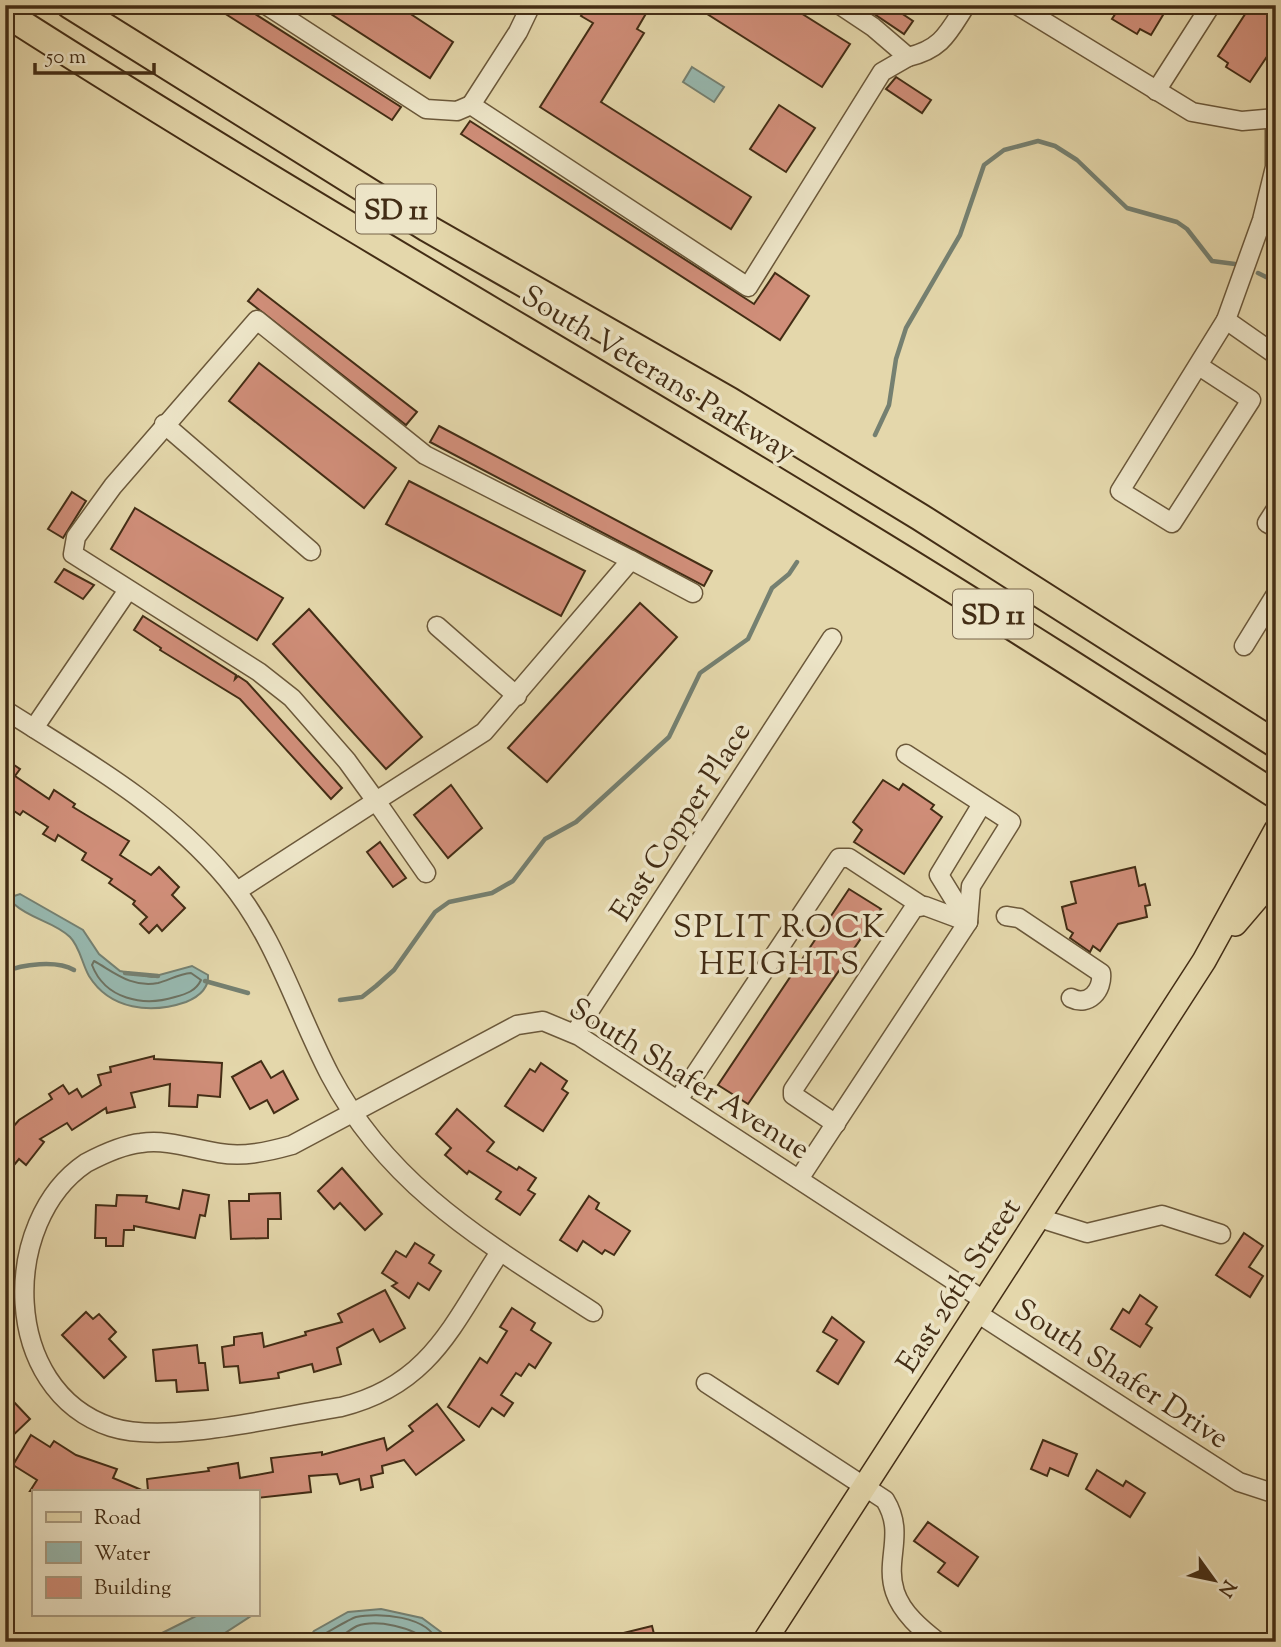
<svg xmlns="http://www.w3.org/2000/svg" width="1281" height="1647" font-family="'Sorts Mill Goudy',serif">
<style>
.water{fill:#97b8af;stroke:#758071;stroke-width:2}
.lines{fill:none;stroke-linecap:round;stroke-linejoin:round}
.shore{stroke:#6d7262;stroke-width:2}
.stream{stroke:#758071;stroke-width:4.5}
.building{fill:#d08e79;stroke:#432d15;stroke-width:2}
.minor-casing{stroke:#6b583a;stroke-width:21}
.major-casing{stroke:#432d15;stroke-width:26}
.highway-casing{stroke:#432d15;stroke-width:30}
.minor{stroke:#ede5c8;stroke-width:18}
.major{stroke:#e4d7ab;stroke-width:23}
.highway{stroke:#e4d7ab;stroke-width:26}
.labels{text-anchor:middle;stroke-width:7;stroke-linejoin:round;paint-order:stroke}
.shield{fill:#ede5c8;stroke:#76644b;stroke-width:2}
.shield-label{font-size:28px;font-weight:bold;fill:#432d15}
.street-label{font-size:30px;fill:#432d15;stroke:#ede5c8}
.neighbourhood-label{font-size:32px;letter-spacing:2px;fill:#432d15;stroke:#ede5c8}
</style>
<rect width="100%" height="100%" fill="#e4d7ab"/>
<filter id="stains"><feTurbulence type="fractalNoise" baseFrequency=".00286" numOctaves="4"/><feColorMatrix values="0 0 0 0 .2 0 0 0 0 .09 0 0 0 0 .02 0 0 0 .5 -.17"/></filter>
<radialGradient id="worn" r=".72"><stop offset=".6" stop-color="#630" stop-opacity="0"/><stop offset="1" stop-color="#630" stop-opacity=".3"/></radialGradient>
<g class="water">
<polygon points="692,67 724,87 714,102 683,82"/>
<path d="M 20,894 L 83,930 L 99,954 L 120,971 L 152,977 L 192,966 L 208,975 C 209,989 198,997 186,1002 C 151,1014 110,1010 89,976 C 82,964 80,947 70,937 C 55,922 30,919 14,904 L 14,896 Z"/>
<polygon points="381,1609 422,1618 441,1632 443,1642 306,1642 314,1631 348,1612"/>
<polygon points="200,1614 254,1614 211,1642 144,1642"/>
</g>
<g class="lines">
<g class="shore">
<path d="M 94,961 C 114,972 131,988 158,983 C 169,980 179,974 191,973 L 201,980 C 196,991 186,994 175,997 C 143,1007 105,999 92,965 Z"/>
<path d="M 313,1642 C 318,1637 350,1619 356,1617 C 378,1612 429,1616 437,1642"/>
<path d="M 332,1642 C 340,1638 349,1630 357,1626 C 376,1619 414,1627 428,1642"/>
</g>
<g class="stream">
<polyline points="1258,273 1276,282"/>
<polyline points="875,435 889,405 896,359 906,328 960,235 984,165 1004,150 1038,141 1055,146 1077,160 1127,208 1177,222 1187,229 1212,261 1235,264"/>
<path d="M 5,972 C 22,964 57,960 74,970"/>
<polyline points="125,973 158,976"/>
<polyline points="205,981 248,993"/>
<polyline points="340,1000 362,997 376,986 394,970 435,912 449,902 492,893 513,881 545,839 576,822 669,737 700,673 748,639 772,588 789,574 797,562"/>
</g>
</g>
<g class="building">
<polygon points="229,5 241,5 401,107 392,120 224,13"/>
<polygon points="317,5 397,5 453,42 430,78"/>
<polygon points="588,5 651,5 637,29 644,33 601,102 751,197 731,229 540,107 593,23 581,16"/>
<polygon points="693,5 788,5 850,44 822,87"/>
<polygon points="861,5 889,5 913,21 904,34"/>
<polygon points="1121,5 1169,5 1151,35 1140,29 1137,34 1112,19"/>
<polygon points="1251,5 1276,5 1276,43 1250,82 1226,67 1228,63 1218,56"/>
<polygon points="896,77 931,100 922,113 886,89"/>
<polygon points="779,105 815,128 786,172 750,149"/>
<polygon points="470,121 754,304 775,273 809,296 780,340 461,134"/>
<polygon points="258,289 417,412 406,425 248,301"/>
<polygon points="259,363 396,468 364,508 229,401"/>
<polygon points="439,426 712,571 704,586 430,442"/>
<polygon points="409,481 585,571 561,616 386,524"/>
<polygon points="72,492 86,501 63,538 48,529"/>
<polygon points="135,508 283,598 257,640 111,549"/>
<polygon points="64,569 94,585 83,599 55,582"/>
<polygon points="640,603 677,637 547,782 508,748"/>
<polygon points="309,609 422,737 386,769 273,644"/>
<polygon points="143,616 236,675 235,679 238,676 247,682 342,788 331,799 240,699 160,650 161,648 134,630"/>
<polygon points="5,759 20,769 15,776 49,799 54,790 75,804 73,807 129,841 120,855 151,875 159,867 179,887 172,895 185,908 162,931 157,925 149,933 140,924 147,917 133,904 135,901 109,883 112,879 82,860 86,853 58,835 55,841 43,834 48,827 23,811 20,815 5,805"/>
<polygon points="883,780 899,790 903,784 934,805 931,809 942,817 904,874 854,842 862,830 853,822"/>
<polygon points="451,785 482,828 448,858 414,815"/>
<polygon points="380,842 406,878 393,887 367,852"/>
<polygon points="1135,867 1139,886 1145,884 1150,905 1145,906 1147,917 1118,924 1100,951 1093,946 1090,952 1070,938 1073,933 1067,929 1062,907 1076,903 1071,882"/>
<polygon points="849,889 881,909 748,1104 718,1085"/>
<polygon points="154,1056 154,1059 222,1063 220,1097 198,1095 197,1107 169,1106 170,1084 131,1093 135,1107 107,1113 106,1108 72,1130 67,1123 40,1139 44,1142 26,1165 19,1159 5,1176 5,1120 13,1127 19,1120 52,1099 49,1094 63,1085 69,1094 77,1089 82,1097 101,1085 98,1075 111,1072 110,1067"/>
<polygon points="261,1061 271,1078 283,1071 298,1099 274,1113 267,1100 250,1109 232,1077"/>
<polygon points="541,1063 567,1081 562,1089 568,1093 543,1131 505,1106 530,1069 535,1072"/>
<polygon points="457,1109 494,1142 487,1151 517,1170 519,1167 536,1178 528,1190 535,1194 520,1215 496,1199 501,1192 469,1171 467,1174 445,1155 451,1148 436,1134"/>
<polygon points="342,1168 382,1214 365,1230 340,1203 334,1209 318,1191"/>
<polygon points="183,1190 209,1195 205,1216 200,1215 195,1238 134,1226 134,1230 124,1230 123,1246 106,1246 106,1238 95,1238 96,1205 116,1206 117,1195 147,1196 146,1202 179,1209"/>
<polygon points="280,1193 281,1219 268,1219 268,1238 231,1239 229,1201 249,1201 249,1194"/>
<polygon points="589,1196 599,1203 596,1209 630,1231 614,1255 605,1250 602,1254 583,1241 577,1251 560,1240"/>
<polygon points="1244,1233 1263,1246 1249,1267 1263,1276 1250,1297 1216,1275"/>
<polygon points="415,1243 434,1255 429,1263 441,1271 429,1290 418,1283 409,1298 392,1286 397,1283 382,1273 396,1251 406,1257"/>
<polygon points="385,1290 405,1328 380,1342 373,1329 337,1348 341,1364 314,1372 312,1364 278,1373 279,1378 240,1383 238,1366 224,1367 222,1347 234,1345 234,1337 262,1333 264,1347 306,1335 305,1332 342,1322 338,1314"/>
<polygon points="1140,1295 1157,1307 1146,1324 1152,1328 1140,1347 1111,1329 1123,1309 1129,1313"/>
<polygon points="512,1308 535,1323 531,1330 551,1343 535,1368 529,1364 521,1376 516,1373 501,1395 513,1403 504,1416 492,1408 479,1427 448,1407 480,1358 487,1363 507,1331 500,1327"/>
<polygon points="86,1312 93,1319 99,1314 116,1332 109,1339 126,1357 104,1378 62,1335"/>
<polygon points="832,1317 864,1342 838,1384 817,1371 837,1340 823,1332"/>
<polygon points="197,1345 199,1363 205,1363 208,1390 177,1392 176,1380 156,1381 153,1350"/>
<polygon points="12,1400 30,1419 5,1443 5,1406"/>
<polygon points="437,1404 464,1440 416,1475 404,1460 382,1466 383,1473 371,1476 373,1487 361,1490 359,1479 340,1484 337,1474 309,1476 311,1492 257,1498 257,1491 148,1491 147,1479 209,1471 208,1468 238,1463 240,1478 273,1472 271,1458 322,1452 322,1455 384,1438 387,1450 413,1431 409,1426"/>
<polygon points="31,1435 50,1447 54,1441 76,1455 117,1469 113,1478 144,1491 30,1491 37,1480 13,1465"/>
<polygon points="1043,1440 1077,1454 1068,1476 1050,1468 1047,1476 1031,1469"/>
<polygon points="1097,1470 1123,1486 1126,1481 1145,1493 1130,1517 1086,1489"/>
<polygon points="928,1522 978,1557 958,1586 938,1572 945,1563 914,1541"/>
<polygon points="652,1626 656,1642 607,1642 607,1637"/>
</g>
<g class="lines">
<g class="minor-casing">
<g id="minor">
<polyline points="266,5 426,109 457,111 471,105"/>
<polyline points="531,5 518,32 471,105 748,287 882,72 908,57 873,27 840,5"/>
<polyline points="1017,5 1192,112 1242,121 1276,118"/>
<path d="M 908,57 C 942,49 948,33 966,5"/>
<polyline points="1156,91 1211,5"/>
<polyline points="1275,118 1275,167 1262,220 1226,320 1276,355"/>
<polygon points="257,320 425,455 631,560 484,732 376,801 347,761 292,698 259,672 73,554 76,537 113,486"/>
<polyline points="1199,366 1251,400 1172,523 1120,491 1226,320"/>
<polyline points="164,424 311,551"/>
<polyline points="1276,509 1267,523 1276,528"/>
<polyline points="631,560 693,593"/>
<polyline points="437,626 517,696"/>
<polyline points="1244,646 1276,594"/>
<path d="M 5,710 C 84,760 166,806 227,879 C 276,937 295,1008 330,1075 C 390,1189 489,1244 593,1312"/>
<polyline points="34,728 128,590"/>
<polyline points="237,891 376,801 426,873"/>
<path d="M 1006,916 L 1019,918 L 1101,973 C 1103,990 1089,1007 1071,998"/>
<polyline points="968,922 939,875 982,804"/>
<polyline points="575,1033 832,638"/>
<polyline points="678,1100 839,858 849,858 922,906"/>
<polyline points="836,1124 793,1095 793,1090 914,908 925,906 968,922"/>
<polyline points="799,1179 968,922 971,886 1011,822 906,754"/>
<polyline points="1039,1218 1087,1233 1162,1215 1221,1234"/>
<path d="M 500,1252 C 453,1323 431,1385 341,1407 C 281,1416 167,1445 111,1427 C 0,1390 0,1221 86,1163 C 103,1154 122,1145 141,1143 C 167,1139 193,1149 219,1153 C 244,1157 267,1152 292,1145 L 517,1025 L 543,1021 L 579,1036 L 985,1301"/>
<polyline points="977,1313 1239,1482 1276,1494"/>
<path d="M 706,1383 L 885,1500 C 906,1534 884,1559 895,1592 C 902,1613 921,1629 938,1642"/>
</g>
</g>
<g class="major-casing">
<g id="major">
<polyline points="1235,924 1276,876"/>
<polyline points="764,1642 1204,961 1276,830"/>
</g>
</g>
<g class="highway-casing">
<g id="highway">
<polyline points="70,5 427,228 730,401 920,517 1276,744"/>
<path d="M 5,13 C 281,190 566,352 845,523 C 990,611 1133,703 1276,795"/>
</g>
</g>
<use href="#minor" class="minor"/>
<use href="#major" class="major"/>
<use href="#highway" class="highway"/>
</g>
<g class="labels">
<g class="shield">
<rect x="356" y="184.5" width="80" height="49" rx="5"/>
<rect x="953" y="589.5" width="80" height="49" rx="5"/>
</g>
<g class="shield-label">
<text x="396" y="219">SD 11</text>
<text x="993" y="624">SD 11</text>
</g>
<g class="street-label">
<text transform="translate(659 373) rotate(31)" y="10">South Veterans Parkway</text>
<text transform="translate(680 821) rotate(-57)" y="10">East Copper Place</text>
<text transform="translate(690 1078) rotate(32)" y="10">South Shafer Avenue</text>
<text transform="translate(958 1285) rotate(-57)" y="10">East 26th Street</text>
<text transform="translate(1122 1373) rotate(33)" y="10">South Shafer Drive</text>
</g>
<g class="neighbourhood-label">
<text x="780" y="937">SPLIT ROCK<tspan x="780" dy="37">HEIGHTS</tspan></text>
</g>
</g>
<rect width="1281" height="1647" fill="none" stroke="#e4d7ab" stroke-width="28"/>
<rect x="7" y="7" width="1267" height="1633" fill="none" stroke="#432d15" stroke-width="3.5"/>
<rect x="14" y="14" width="1253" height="1619" fill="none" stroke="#432d15" stroke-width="2"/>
<rect x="32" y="1490" width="228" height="126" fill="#ede5c8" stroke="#a99b80" stroke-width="2"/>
<rect x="46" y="1512" width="35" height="10" fill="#e4d7ab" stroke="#a99b80" stroke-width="2"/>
<text x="94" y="1524" font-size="21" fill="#432d15">Road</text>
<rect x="46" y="1542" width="35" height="21" fill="#97b8af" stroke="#a99b80" stroke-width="2"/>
<text x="94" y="1560" font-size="21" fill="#432d15">Water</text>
<rect x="46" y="1577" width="35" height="21" fill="#d08e79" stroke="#a99b80" stroke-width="2"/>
<text x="94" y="1594" font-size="21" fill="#432d15">Building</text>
<g transform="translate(1214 1580) rotate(123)" stroke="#ede5c8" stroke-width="5" paint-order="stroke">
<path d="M0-5L12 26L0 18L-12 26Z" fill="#432d15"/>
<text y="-10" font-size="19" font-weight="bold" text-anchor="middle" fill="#432d15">N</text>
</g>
<path d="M35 63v10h119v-10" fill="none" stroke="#432d15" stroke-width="3.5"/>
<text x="46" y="63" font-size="21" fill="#432d15" stroke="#ede5c8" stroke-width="5" paint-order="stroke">50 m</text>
<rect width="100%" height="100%" filter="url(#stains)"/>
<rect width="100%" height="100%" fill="url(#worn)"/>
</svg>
